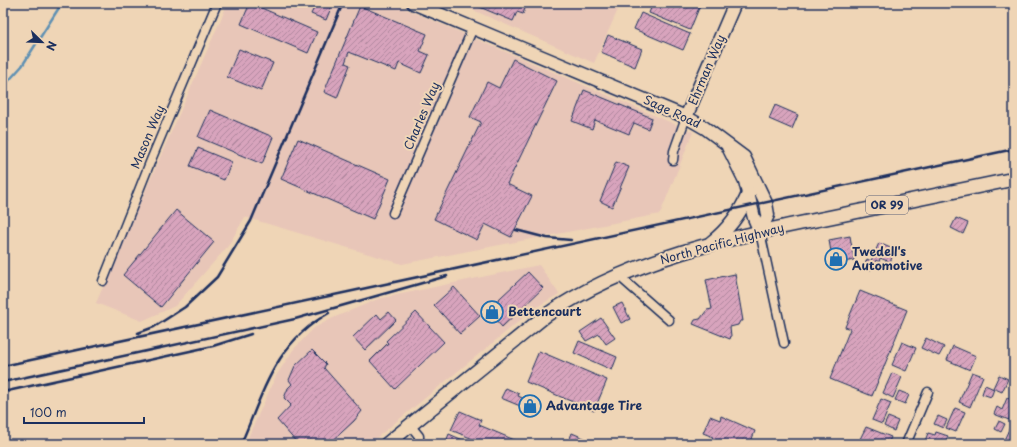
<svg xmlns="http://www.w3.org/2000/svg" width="1017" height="447" font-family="'Playpen Sans',sans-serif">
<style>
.built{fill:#e8c6b8}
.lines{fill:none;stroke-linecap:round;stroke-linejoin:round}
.stream{stroke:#5e90b3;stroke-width:2.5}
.building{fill:url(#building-hatch);stroke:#1b2f5e}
.street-casing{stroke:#1b2f5e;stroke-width:11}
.secondary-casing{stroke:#1b2f5e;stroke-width:15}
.primary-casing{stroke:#1b2f5e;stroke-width:16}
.street{stroke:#efd5b6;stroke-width:8}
.secondary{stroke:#efd5b6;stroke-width:12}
.primary{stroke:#efd5b6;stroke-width:13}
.rail{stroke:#1b2f5e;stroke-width:2.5}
.labels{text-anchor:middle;stroke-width:4;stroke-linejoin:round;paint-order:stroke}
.shield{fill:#efd5b6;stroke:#5b6178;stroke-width:1}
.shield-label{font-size:11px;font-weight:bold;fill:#1b2f5e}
.street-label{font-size:12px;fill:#1b2f5e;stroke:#efd5b6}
.poi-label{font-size:12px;font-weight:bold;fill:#1b2f5e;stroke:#efd5b6;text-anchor:start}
</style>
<defs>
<pattern id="building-hatch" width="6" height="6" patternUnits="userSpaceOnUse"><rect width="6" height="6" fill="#d8a4bd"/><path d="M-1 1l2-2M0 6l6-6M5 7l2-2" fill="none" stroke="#ae869d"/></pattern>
</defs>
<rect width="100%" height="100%" fill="#efd5b6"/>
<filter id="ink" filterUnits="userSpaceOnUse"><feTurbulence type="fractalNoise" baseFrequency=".025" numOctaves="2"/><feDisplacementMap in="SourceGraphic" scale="8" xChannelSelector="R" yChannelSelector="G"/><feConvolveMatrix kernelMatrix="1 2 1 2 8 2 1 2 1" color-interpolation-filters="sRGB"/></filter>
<g filter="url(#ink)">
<g class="built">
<polygon points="228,3 392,3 693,132 660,214 402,264 245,217 228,246 175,306 142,321 96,303"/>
<polygon points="457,3 621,3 594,63"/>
<polygon points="539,265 559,294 535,308 369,444 245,444 276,376 293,350 314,328 333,318 378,299"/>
</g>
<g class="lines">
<polyline class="stream" points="3,87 22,66 62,3"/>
</g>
<g class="building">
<polygon points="250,3 317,32 308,53 241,24"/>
<polygon points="302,3 333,3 326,20 311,14 314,8"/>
<polygon points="470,3 527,3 523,14 517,12 513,21"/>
<polygon points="653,3 701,3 690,30 649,13"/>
<polygon points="360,6 427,34 420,51 429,55 421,73 399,63 396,71 349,52 345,63 350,65 337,98 324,92"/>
<polygon points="641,13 690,34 683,50 634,29"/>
<polygon points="608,35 642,49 635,67 601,52"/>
<polygon points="239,49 273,63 261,91 227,77"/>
<polygon points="513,59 557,81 507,184 532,196 511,237 485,224 477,240 434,219 481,122 470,117 487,82 499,88"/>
<polygon points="584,90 652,118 648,129 634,123 629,134 595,120 592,129 572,121"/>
<polygon points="775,105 798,115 792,129 769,119"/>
<polygon points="210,110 273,137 262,164 198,137"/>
<polygon points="298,139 390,179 373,219 281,179"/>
<polygon points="198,148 232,162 224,180 190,166"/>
<polygon points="616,162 629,167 612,207 600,201"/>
<polygon points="176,210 214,242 161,307 123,275"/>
<polygon points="956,218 968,223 963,234 951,228"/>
<polygon points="850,236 854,260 833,264 829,240"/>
<polygon points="879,243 895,250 890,262 880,258 879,262 876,260 871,270 864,267 867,259 871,261"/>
<polygon points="528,272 543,288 502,327 487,310"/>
<polygon points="735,274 743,321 740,321 738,325 730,327 731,336 730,339 693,324 695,320 700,319 707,310 712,309 706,280"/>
<polygon points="454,287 480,316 460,334 434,305"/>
<polygon points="860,291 907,310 872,396 830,379 850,329 845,327"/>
<polygon points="622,303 630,319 621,323 613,307"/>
<polygon points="389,312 396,320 365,350 353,337 377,314 381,319"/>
<polygon points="416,312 444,342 395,389 370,361 388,343 386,341"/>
<polygon points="601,318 615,338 606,344 599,334 586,341 580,332"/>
<polygon points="926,338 944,347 939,356 921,348"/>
<polygon points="579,341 617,357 612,370 574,353"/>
<polygon points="902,342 916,348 906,371 892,365"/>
<polygon points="953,346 976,356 970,370 947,360"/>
<polygon points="312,350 326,364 324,368 362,411 354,421 329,444 298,444 277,420 291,405 284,398 288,388 292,384 289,380 295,366"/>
<polygon points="539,351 607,380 594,411 526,382"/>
<polygon points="972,372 983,376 970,407 959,402"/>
<polygon points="892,373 902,377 893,398 883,393"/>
<polygon points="999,375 1008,379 1002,392 993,388"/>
<polygon points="985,385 994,389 991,397 982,394"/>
<polygon points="506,388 519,394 518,396 540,406 537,413 501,398"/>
<polygon points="899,391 909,395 905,404 895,400"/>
<polygon points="1007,398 1014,401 1014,414 1011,413 1009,420 994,414 997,407 1002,410"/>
<polygon points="881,399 891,403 882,424 872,420"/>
<polygon points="955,408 965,412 956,432 946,428"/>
<polygon points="460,411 481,420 479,425 524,444 485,444 451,430"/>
<polygon points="710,416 720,420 721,416 755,431 750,444 720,444 711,440 713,437 703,433"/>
<polygon points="938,416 947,420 943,428 934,424"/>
<polygon points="888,417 898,421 894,431 884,426"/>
<polygon points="999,421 1005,424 1001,432 995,429"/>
<polygon points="1011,425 1014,426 1014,444 1004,440"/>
<polygon points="866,427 891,437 888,444 872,444 860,439"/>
<polygon points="936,432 948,436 944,444 931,444 925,441 928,433 935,435"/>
<polygon points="572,433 598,444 570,444 568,443"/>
<polygon points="449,434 472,444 445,444"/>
</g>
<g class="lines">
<g class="street-casing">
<g id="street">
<polyline points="673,160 674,151 686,117"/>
<polyline points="393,213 473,28"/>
<polyline points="760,232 784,343"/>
<polyline points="619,276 669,320"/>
<polyline points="103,281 151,160 217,3"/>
<polyline points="410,425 419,436 419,444"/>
<polyline points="906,444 928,392"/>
</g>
</g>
<g class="secondary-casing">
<g id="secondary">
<polyline points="413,3 686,117 705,128 744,157 766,203 768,215 760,232"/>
<polyline points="686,117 735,3"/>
<polyline points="728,147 745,181 754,218 760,232"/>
</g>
</g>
<g class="primary-casing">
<g id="primary">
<path d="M 711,243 C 729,229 740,214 749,193"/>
<path d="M 387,444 L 545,316 C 629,258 732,237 831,217 C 892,204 953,192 1014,179"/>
</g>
</g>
<use href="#street" class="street"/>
<use href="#secondary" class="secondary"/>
<use href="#primary" class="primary"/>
<g class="rail">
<polyline points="516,230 547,238 571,240"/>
<polyline points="138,333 154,327 185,307 217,277 251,221 343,3"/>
<polyline points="3,366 1014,149"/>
<polyline points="3,382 295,319 447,276"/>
<polyline points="3,392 213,346 251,334"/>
<path d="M 241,444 C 264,391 275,343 329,313"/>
</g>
</g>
</g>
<defs>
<g id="shop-ring" transform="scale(1.15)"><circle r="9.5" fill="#efd5b6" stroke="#1f6fb2" stroke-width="1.5"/><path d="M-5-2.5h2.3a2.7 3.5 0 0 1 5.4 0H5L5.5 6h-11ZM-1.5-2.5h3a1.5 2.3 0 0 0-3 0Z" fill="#1f6fb2"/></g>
</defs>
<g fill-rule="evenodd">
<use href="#shop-ring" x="836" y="259"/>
<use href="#shop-ring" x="492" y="312"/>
<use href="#shop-ring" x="530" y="406"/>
</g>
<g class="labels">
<rect class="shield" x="866" y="196" width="42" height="18" rx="3"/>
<g class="shield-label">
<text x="887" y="209">OR 99</text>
</g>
<g class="street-label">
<text transform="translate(707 70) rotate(-67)" y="4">Ehrman Way</text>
<text transform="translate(672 112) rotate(25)" y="4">Sage Road</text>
<text transform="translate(422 116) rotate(-67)" y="4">Charles Way</text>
<text transform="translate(148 137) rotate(-67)" y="4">Mason Way</text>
<text transform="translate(722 244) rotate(-15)" y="4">North Pacific Highway</text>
</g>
<g class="poi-label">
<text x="852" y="256">Twedell's<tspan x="852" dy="14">Automotive</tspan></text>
<text x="508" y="316">Bettencourt</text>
<text x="546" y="410">Advantage Tire</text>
</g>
</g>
<rect width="1017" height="447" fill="none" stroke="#efd5b6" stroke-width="16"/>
<rect x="8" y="8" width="1001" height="431" fill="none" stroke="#1b2f5e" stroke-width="1.5" filter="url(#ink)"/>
<g transform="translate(42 42) rotate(113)" stroke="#efd5b6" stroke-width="3" paint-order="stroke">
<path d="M0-3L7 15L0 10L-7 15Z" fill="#1b2f5e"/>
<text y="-6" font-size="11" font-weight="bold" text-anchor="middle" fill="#1b2f5e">N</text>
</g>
<path d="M24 417v6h120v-6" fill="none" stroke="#1b2f5e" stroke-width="2"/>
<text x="30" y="417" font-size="12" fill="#1b2f5e" stroke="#efd5b6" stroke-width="3" paint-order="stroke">100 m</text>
</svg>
